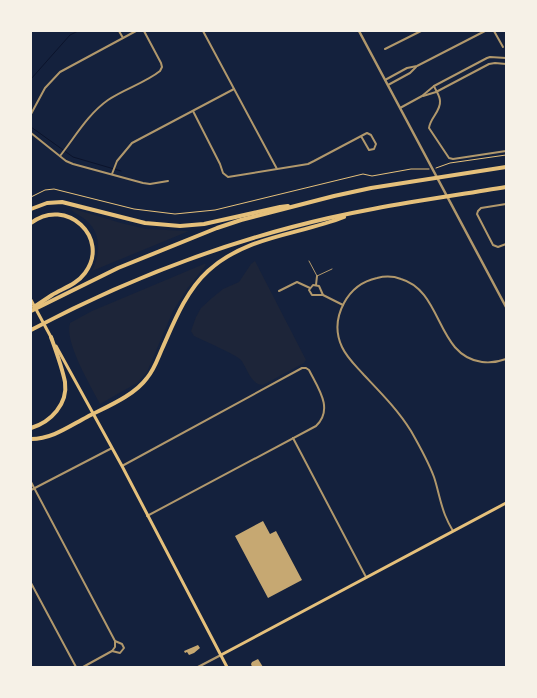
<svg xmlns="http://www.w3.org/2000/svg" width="537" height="698" font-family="Raleway,sans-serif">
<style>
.green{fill:#1d2539}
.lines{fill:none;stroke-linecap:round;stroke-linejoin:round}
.stream{stroke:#0b132b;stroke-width:1}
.building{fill:#c6a872}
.path{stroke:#e5c07b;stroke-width:1}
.service{stroke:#b1986c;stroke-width:1}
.minor{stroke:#b1986c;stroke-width:2}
.tertiary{stroke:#b1986c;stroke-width:2.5}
.secondary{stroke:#e5c07b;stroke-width:3}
.motorway{stroke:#e5c07b;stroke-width:4}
</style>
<rect width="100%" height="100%" fill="#14213d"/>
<g class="green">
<path d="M 74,209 L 121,223 L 146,229 L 189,231 L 92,271 C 100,256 102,234 87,221 C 83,217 76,214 71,210 Z"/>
<path d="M 255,261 L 306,360 L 304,363 L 263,385 C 251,385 247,368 241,360 C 237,355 202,340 194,336 L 191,331 L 196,317 L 201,308 L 212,298 L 223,289 L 239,282 L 251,264 Z"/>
<path d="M 204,264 L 206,264 L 205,266 L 187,289 L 173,311 L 147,372 L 137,383 L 100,404 C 91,386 64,342 70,323 L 92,311 Z"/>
</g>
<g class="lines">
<g class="stream">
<polyline points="31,79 70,35 78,31"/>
<polyline points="31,127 73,157 121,171"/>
</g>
</g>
<g class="building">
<polygon points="263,521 270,534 276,531 302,580 268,598 235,536"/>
<polygon points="198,645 200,648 194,653 189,655 187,652 185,653 184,651"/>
<polygon points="258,659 263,667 252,667 251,664 252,662"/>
</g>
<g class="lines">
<g class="path">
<polyline points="436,168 450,163 506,155"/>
<polyline points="31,197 45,190 54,189 134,209 175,214 215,210 363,174 372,176 411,169 429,169"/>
</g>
<polyline class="service" points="309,261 317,276 332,269"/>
<g class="minor">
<polyline points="119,31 123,38"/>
<polyline points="203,31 277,169"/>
<polyline points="494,31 503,47"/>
<polyline points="385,49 421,31"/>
<polyline points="385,80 407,68 417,66 485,31"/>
<polyline points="388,85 410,73 416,67"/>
<path d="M 434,86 C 436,91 440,96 440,101 C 441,111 430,118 429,128 L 449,158 L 453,159 L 506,151"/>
<polyline points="423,96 436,92 489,64 495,63 506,64"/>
<polyline points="400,108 422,96 434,86 487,58 490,57 506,58"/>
<polyline points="193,111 220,164 223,173 228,177 308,164 314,161 365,134 367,133 371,135 376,144 374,149 369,150 361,136"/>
<polyline points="31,114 45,88 60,72 136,31"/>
<polyline points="31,133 66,161 73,164 143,183 150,184 168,181"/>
<path d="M 60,156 C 75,137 88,114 108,100 C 124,89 145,83 160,71 L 162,67 L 161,63 L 144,31"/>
<polyline points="112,174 117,161 132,143 234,89"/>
<polyline points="506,204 481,208 478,211 477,214 493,245 498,247 506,244"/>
<polygon points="313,285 319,286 323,295 312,295 309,290"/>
<polyline points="316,285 317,276"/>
<polyline points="279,291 297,282 310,288"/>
<polyline points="323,295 343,305"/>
<polyline points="293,438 366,577"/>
<path d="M 122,466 L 302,368 L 306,368 L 309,370 C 318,388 334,409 316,426 L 147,516"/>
<polyline points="31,482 115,641 115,647 112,651 83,667"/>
<polyline points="31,490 112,448"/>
<path d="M 453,531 C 450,526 447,520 445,515 C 440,502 438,489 434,477 C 428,461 419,445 411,431 C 398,410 381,393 364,375 C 356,366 347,358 342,347 C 335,332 337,316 344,303 C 351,290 363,281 377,278 C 385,276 393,276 401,279 C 443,291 436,356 482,362 C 490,363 498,362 506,359"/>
<polyline points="31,583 76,667"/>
<polyline points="112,651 120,653 124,648 122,644 115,641"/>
</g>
<g class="tertiary">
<polyline points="359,31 506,307"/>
<polyline points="198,667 221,655"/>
</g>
<g class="secondary">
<polyline points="31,300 52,339"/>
<polyline points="56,346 122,466 227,667"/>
<polyline points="221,655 506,503"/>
</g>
<g class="motorway">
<polyline points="31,209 47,203 62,202 145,223 180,226 204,224 280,207 288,206"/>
<path d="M 31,223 C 66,196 111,238 85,273 C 77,284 64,288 52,295 C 46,299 40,303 34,307"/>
<polyline points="31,311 118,268 217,228 241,220 334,196 371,188 506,167"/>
<path d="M 31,330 C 114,286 201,251 292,227 C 362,208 434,199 506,187"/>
<path d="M 31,428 C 51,422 68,404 65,382 C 62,367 56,351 51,337"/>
<path d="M 31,439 C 52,439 68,427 87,417 C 106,407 134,396 147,378 C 154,370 158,358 162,349 C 174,322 186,291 208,271 C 246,236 298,235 344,217"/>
</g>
</g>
<rect width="537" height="698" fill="none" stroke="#f6f1e7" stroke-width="64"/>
</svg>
